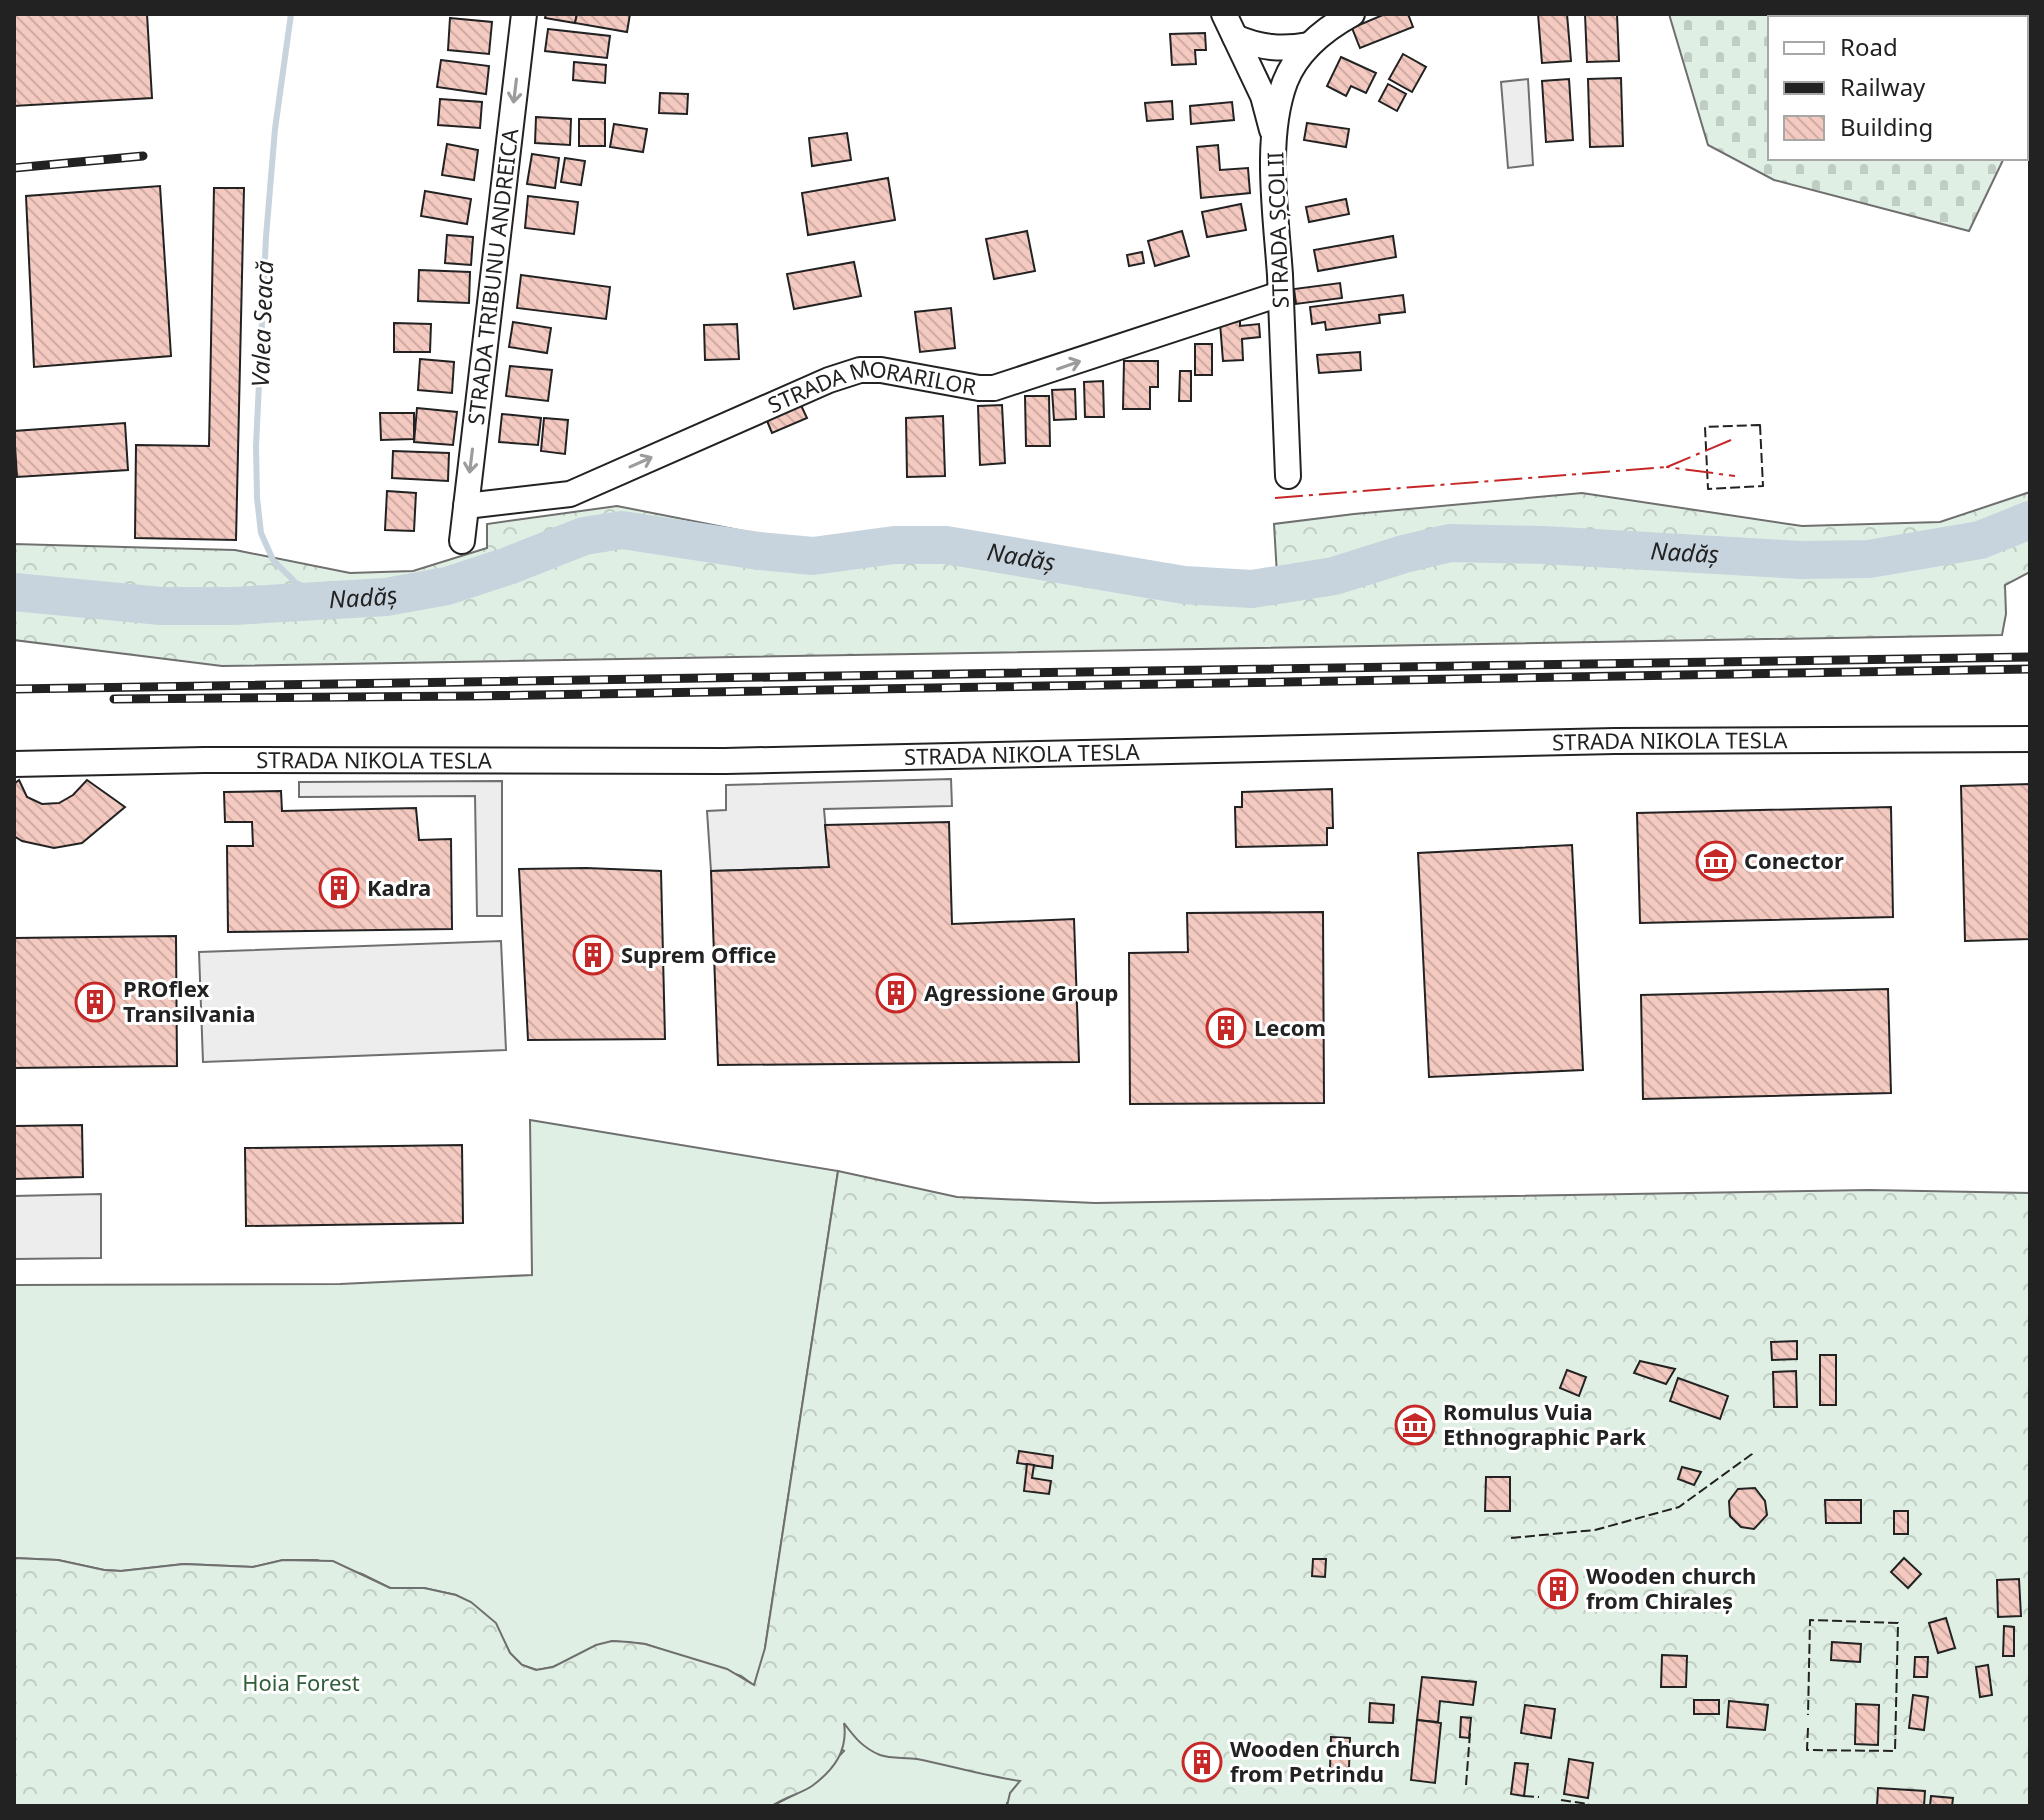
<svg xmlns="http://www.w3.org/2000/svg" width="2044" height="1820" font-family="'Noto Sans',sans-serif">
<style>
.grass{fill:#e0efe3;stroke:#6f6f6f;stroke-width:2}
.forest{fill:url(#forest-crowns);stroke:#6f6f6f;stroke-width:2}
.cemetery{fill:url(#cemetery-stones);stroke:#6f6f6f;stroke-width:2}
.parking{fill:#ededed;stroke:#6f6f6f;stroke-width:2}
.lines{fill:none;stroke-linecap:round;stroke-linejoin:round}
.stream{stroke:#c7d3dd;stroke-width:6}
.river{stroke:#c7d3dd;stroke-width:38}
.building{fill:url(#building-back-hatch);stroke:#222;stroke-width:2}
.minor-casing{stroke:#222;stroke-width:28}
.minor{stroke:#fff;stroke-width:24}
.rail-casing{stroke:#222;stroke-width:9}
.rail{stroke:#fff;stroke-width:6;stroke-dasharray:18;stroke-linecap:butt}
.fence{stroke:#222;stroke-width:2;stroke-dasharray:10 4;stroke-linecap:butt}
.power{stroke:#c62828;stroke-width:2;stroke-dasharray:28 6 4 6;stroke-linecap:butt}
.oneway{stroke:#9c9c9c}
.labels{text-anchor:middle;stroke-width:6;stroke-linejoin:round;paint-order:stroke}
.street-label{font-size:22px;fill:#222;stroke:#fff}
.poi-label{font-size:22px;font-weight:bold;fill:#222;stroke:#fff;text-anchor:start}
.park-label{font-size:22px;fill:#2f5e38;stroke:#fff}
.water-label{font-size:24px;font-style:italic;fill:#222;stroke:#fff}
</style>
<defs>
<pattern id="forest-crowns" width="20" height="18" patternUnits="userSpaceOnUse" patternTransform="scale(2)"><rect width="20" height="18" fill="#e0efe3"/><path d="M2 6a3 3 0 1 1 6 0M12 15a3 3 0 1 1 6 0" fill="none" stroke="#c0cdc2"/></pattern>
<pattern id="cemetery-stones" width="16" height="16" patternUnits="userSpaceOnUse" patternTransform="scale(2)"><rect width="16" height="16" fill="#e0efe3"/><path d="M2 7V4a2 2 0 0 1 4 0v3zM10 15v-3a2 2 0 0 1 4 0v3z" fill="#c0cdc2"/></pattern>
<pattern id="building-back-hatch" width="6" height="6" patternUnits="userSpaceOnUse" patternTransform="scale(2)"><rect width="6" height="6" fill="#f3c9c0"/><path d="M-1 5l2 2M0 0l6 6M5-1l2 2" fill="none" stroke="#d0aca5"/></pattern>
</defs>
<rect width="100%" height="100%" fill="#fff"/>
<polygon class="grass" points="530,1120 838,1171 765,1648 1227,1806 1007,1803 1007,1806 772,1806 811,1786 844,1751 741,1676 645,1644 612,1641 553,1667 537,1670 522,1665 510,1653 495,1623 456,1595 424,1588 390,1588 362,1574 317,1560 283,1560 253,1567 184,1564 121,1571 104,1570 58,1560 14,1558 14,1285 340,1284 532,1275"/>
<g class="forest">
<polygon points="2030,492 2030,572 2005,585 2006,614 2002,635 222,666 14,640 14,544 235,550 350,573 413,571 487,548 487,524 617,506 804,543 917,535 992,538 1196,574 1231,577 1277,575 1274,524 1354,514 1582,493 1802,526 1940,522"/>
<path d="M 838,1171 L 957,1197 L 1095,1203 L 1870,1190 L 2030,1193 L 2030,1806 L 1007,1806 L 1010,1793 L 1020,1781 C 985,1776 952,1766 917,1759 C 905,1757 891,1759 880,1755 C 863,1748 854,1737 844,1723 C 848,1750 835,1769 812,1786 C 800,1794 785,1797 772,1806 L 14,1806 L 14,1558 L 58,1560 L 104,1570 L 121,1571 L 184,1564 L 253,1567 L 283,1560 L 333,1561 L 390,1588 L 424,1588 L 456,1595 L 471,1602 L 496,1623 L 510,1653 L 522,1665 L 536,1670 L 553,1667 L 596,1645 L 612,1641 L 629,1642 L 645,1644 L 727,1669 L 754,1685 L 765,1648 Z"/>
</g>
<polygon class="cemetery" points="1669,14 2030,14 2030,84 2026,95 2026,18 1770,18 1770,158 2004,158 1969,231 1774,180 1708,145"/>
<g class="parking">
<polygon points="1528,79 1533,165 1508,168 1501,82"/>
<polygon points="951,779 952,806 824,809 829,867 711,871 707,811 726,810 726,785"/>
<polygon points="502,781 502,916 477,916 475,796 299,797 299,782"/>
<polygon points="501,941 506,1050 203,1062 199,952"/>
<polygon points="101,1194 101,1258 14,1259 14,1196"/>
</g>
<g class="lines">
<polyline class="stream" points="291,14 275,129 266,237 256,446 257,498 261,533 273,560 296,583 332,599"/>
<path class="river" id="s1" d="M 14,592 L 161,606 L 234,606 L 386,597 L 447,586 L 508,566 L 584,536 L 622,530 L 759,551 L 813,556 L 894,545 L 946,545 L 1184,585 L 1252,589 L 1334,576 L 1404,554 L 1450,543 L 1543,545 L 1801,560 L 1869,559 L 1980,540 L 2030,520"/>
</g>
<g class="building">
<polygon points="14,14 147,14 152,98 14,106"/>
<polygon points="546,14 577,14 575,23 545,18"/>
<polygon points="577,14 630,14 627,32 575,23"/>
<polygon points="1385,14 1408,14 1413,27 1360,48 1352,28"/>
<polygon points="1538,14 1567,14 1571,61 1542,63"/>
<polygon points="1585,14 1617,14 1619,61 1587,62"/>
<polygon points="450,18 492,22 489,54 448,50"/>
<polygon points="548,29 610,36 607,58 545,51"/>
<polygon points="1205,33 1206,50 1195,50 1196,64 1172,65 1170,34"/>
<polygon points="1403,54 1426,67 1412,92 1389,79"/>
<polygon points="1341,57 1376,73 1366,93 1351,86 1346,96 1327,86"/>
<polygon points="441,60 489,66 486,94 437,87"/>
<polygon points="574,62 606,65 605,83 573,80"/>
<polygon points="1621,78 1623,146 1590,147 1588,79"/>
<polygon points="1569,79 1573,140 1546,142 1542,81"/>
<polygon points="1388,84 1406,94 1397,111 1379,101"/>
<polygon points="660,93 688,94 687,114 659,113"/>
<polygon points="440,99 482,102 480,128 438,125"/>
<polygon points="1172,101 1173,119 1147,121 1145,103"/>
<polygon points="1232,102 1234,120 1191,124 1190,106"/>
<polygon points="536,117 571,119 570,145 535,143"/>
<rect x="579" y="119" width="26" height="27"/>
<polygon points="1307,123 1349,129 1346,147 1304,140"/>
<polygon points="614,124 647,129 643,152 610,147"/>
<polygon points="847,133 851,160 812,166 809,138"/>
<polygon points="447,144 478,150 474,180 442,175"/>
<polygon points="1218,145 1220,170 1248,168 1250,193 1201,198 1197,147"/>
<polygon points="532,154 559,158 555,188 527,184"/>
<polygon points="565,158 585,161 581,185 561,182"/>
<polygon points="888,178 895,220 808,235 802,193"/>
<polygon points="160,186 171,356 34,367 26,196"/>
<polygon points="214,188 244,188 236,540 135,538 136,445 209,446"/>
<polygon points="425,191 471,199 467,224 421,216"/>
<polygon points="528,196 578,202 574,234 525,228"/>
<polygon points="1346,199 1349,214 1309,222 1306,207"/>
<polygon points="1241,204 1246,230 1207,237 1202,212"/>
<polygon points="1027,231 1035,271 994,279 986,239"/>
<polygon points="1182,231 1189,256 1155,266 1148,241"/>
<polygon points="447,235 473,237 471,265 445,263"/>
<polygon points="1393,236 1396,257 1318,271 1314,250"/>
<polygon points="1142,252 1144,263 1129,266 1127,255"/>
<polygon points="854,262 861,296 794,309 787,274"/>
<polygon points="419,270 470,272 469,303 418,301"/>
<polygon points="521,275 610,287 606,319 517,308"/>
<polygon points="1340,283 1342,298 1296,304 1294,289"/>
<polygon points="1403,295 1405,312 1379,315 1380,323 1326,330 1325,322 1312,324 1310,307"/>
<polygon points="951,308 955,348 920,352 915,312"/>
<polygon points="1240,321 1240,326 1259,324 1260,337 1242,339 1243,360 1223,361 1220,323"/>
<polygon points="513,322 551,328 547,353 509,347"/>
<polygon points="394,323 431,324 430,352 394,352"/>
<polygon points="737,324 739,359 705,360 704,325"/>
<rect x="1195" y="344" width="17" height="31"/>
<polygon points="1360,352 1361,370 1319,373 1317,355"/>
<polygon points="420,359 454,362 452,393 418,390"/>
<polygon points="1124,361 1158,361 1158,387 1150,387 1150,409 1123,409"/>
<polygon points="510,366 552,370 548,401 506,396"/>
<polygon points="1180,371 1191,371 1191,401 1179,401"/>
<polygon points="1103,381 1104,417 1085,417 1084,382"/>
<polygon points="1075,389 1076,419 1054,420 1052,390"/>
<polygon points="1025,396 1049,396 1050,446 1026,446"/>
<polygon points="799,401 807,418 772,433 765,416"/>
<polygon points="1002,405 1005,463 980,465 978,406"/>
<polygon points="417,408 457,412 453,445 414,442"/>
<polygon points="380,413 414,413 414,439 381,440"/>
<polygon points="502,414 541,418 538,445 499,442"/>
<polygon points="943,416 945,476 907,477 906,418"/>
<polygon points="544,418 568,420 565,454 541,451"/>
<polygon points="125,423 128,470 17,477 14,431"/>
<polygon points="393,451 449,453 448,481 392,478"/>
<polygon points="387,491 416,493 414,531 385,530"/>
<polygon points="19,780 27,797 42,804 59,803 73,795 87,780 125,807 82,843 54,848 22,841 14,836 14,784"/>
<polygon points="2030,784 2030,939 1965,941 1961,786"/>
<polygon points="1332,789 1333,828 1327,828 1327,845 1236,847 1235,807 1242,807 1242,792"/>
<polygon points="281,791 282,811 416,808 419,840 451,839 452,929 228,932 227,846 253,846 252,822 225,822 224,792"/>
<polygon points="1891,807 1893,917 1640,923 1637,813"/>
<polygon points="949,822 952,924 1074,919 1079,1062 718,1065 711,871 829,867 825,825"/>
<polygon points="1572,845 1583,1070 1429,1077 1418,853"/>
<polygon points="586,868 661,871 665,1039 528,1040 519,869"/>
<polygon points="1323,912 1324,1103 1130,1104 1129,953 1188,952 1187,913"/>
<polygon points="176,936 177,1066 14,1068 14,938"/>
<polygon points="1888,989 1891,1093 1643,1099 1641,995"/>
<polygon points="82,1125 83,1177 14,1179 14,1126"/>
<polygon points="462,1145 463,1223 246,1226 245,1148"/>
<polygon points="1797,1341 1797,1359 1772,1360 1771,1342"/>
<rect x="1820" y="1355" width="16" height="50"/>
<polygon points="1640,1361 1675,1369 1666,1384 1634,1373"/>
<polygon points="1567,1370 1586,1377 1579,1396 1560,1388"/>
<polygon points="1796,1371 1797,1407 1774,1407 1773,1372"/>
<polygon points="1678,1378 1728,1396 1720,1419 1670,1401"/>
<polygon points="1019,1451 1053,1456 1052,1468 1017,1463"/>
<polygon points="1027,1464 1034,1465 1032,1478 1051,1481 1049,1494 1024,1491"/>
<polygon points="1682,1467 1701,1472 1694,1485 1678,1479"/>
<polygon points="1486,1477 1510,1477 1510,1511 1485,1511"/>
<polygon points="1755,1488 1765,1501 1767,1515 1754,1529 1741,1527 1730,1516 1729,1501 1738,1489"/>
<polygon points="1825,1500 1861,1500 1861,1523 1826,1523"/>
<rect x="1894" y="1511" width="14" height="23"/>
<polygon points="1904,1558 1921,1574 1908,1588 1891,1572"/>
<polygon points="1313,1559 1326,1559 1325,1577 1312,1576"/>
<polygon points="1548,1579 1552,1584 1572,1585 1575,1593 1571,1598 1544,1600 1541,1596 1542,1584"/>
<polygon points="2019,1579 2021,1616 1998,1617 1997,1580"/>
<polygon points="1946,1618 1955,1648 1938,1653 1929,1623"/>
<polygon points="2004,1626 2014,1627 2014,1656 2003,1656"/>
<polygon points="1832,1642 1861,1644 1860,1662 1831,1660"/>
<polygon points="1662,1655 1687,1656 1686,1687 1661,1687"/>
<polygon points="1915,1657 1928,1657 1927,1677 1914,1677"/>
<polygon points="1988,1665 1992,1695 1980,1697 1976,1667"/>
<polygon points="1422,1677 1476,1682 1473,1705 1440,1701 1438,1722 1417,1720"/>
<polygon points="1913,1695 1928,1697 1924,1730 1909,1728"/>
<rect x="1694" y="1700" width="25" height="14"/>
<polygon points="1729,1701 1768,1705 1765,1730 1727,1727"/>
<polygon points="1370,1703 1394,1705 1393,1723 1369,1722"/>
<polygon points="1856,1704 1879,1705 1878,1745 1855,1744"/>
<polygon points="1525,1705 1555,1709 1551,1738 1521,1733"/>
<polygon points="1461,1717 1471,1718 1469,1738 1460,1737"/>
<polygon points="1417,1720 1441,1723 1435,1783 1411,1780"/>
<polygon points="1331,1737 1350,1738 1349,1768 1330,1768"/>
<polygon points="1192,1751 1217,1757 1220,1766 1213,1773 1186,1766 1184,1756"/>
<polygon points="1569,1759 1593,1763 1588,1798 1564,1794"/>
<polygon points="1515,1763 1528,1764 1524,1796 1511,1794"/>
<polygon points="1878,1788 1925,1791 1924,1806 1877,1806"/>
<polygon points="1931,1796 1953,1798 1952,1806 1930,1806"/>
</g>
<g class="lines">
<g class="minor-casing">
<g id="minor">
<polyline points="1224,14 1263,96 1272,130"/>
<path d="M 1235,37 C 1260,48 1282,50 1309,45"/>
<path d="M 1288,476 C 1285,409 1283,342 1280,275 C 1276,215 1264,139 1285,82 C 1297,51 1323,30 1352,14"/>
<path id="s2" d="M 466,506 L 570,494 L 829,380 L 860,370 L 881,370 L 979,388 L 994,388 L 1280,294"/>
<path id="s3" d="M 462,541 L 524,14"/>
<path id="s4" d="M 14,764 L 204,760 L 725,761 L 1615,741 L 2030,739"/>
</g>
</g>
<use href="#minor" class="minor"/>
<g class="rail-casing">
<g id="rail">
<polyline points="14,168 143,156"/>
<polyline points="14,689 2030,657"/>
<polyline points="114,699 474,696 2030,669"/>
</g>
</g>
<use href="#rail" class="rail"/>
<g class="fence">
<polygon points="1760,425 1763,486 1708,489 1705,427"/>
<polyline points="1511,1538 1595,1530 1679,1507 1752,1454 1753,1450"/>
<polyline points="1808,1728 1807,1750 1895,1751 1898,1623 1810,1620 1808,1715"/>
<polyline points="1466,1785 1470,1733"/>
<polyline points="1524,1796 1539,1797"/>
<polyline points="1561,1800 1589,1804"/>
</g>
<g class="power">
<polyline points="1731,440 1667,467 1735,476"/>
<polyline points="1275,498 1667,467"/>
</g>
</g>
<defs><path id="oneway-shaft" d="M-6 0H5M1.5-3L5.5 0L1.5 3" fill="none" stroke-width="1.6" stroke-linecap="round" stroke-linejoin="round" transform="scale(2)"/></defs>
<g class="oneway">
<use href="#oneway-shaft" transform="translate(515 91) rotate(97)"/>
<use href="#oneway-shaft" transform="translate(1069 365) rotate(-19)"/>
<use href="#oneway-shaft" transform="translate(471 461) rotate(97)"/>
<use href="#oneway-shaft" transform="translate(641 462) rotate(-24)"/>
</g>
<defs>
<g id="museum-ring" transform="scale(2)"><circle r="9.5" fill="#fff" stroke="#c62828" stroke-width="1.5"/><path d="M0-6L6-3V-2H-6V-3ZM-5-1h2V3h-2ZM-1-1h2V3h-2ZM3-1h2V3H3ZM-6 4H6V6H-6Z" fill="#c62828"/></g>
<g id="building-ring" transform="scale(2)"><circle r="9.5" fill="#fff" stroke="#c62828" stroke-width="1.5"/><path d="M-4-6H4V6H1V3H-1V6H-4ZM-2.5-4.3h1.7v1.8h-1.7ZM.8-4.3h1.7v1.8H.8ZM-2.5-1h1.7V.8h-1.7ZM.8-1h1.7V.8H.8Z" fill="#c62828"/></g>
</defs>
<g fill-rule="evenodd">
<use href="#museum-ring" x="1716" y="861"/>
<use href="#building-ring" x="339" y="888"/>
<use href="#building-ring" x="593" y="955"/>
<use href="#building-ring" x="896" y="993"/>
<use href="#building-ring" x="95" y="1002"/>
<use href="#building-ring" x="1226" y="1028"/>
<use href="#museum-ring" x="1415" y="1425"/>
<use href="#building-ring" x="1558" y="1589"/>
<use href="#building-ring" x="1202" y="1762"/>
</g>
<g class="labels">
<g class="street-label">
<text transform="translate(1278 230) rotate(-92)" y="8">STRADA ȘCOLII</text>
<text dy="8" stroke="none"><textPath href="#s3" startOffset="266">STRADA TRIBUNU ANDREICA</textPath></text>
<text dy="8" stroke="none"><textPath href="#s2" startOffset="430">STRADA MORARILOR</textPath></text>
<text dy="8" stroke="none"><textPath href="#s4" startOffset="1656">STRADA NIKOLA TESLA</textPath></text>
<text dy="8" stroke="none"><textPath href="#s4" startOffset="1008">STRADA NIKOLA TESLA</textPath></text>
<text dy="8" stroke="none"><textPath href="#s4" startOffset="360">STRADA NIKOLA TESLA</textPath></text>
</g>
<g class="poi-label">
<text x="1744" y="869">Conector</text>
<text x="367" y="896">Kadra</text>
<text x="621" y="963">Suprem Office</text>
<text x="123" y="997">PROflex<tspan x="123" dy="25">Transilvania</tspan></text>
<text x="924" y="1001">Agressione Group</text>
<text x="1254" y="1036">Lecom</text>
<text x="1443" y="1420">Romulus Vuia<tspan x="1443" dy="25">Ethnographic Park</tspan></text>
<text x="1586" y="1584">Wooden church<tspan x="1586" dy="25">from Chiraleș</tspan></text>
<text x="1230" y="1757">Wooden church<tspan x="1230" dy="25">from Petrindu</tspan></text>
</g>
<g class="park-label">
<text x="301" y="1691">Hoia Forest</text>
</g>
<g class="water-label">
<text transform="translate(263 324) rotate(-88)" y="8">Valea Seacă</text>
<text dy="8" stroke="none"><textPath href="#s1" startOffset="1694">Nadăș</textPath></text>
<text dy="8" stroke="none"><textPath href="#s1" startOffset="1022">Nadăș</textPath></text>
<text dy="8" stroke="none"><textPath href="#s1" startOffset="350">Nadăș</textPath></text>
</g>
</g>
<rect width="2044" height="1820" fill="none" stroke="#222222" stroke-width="32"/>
<rect x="1768" y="16" width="260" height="144" fill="#ffffff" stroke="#a7a7a7" stroke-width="2"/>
<rect x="1784" y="42" width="40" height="12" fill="#ffffff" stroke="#a7a7a7" stroke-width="2"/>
<text x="1840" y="56" font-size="24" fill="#222222">Road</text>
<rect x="1784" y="82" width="40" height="12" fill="#222222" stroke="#a7a7a7" stroke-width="2"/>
<text x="1840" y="96" font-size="24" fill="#222222">Railway</text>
<rect x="1784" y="116" width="40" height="24" fill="url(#building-back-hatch)" stroke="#a7a7a7" stroke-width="2"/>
<text x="1840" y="136" font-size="24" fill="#222222">Building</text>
</svg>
